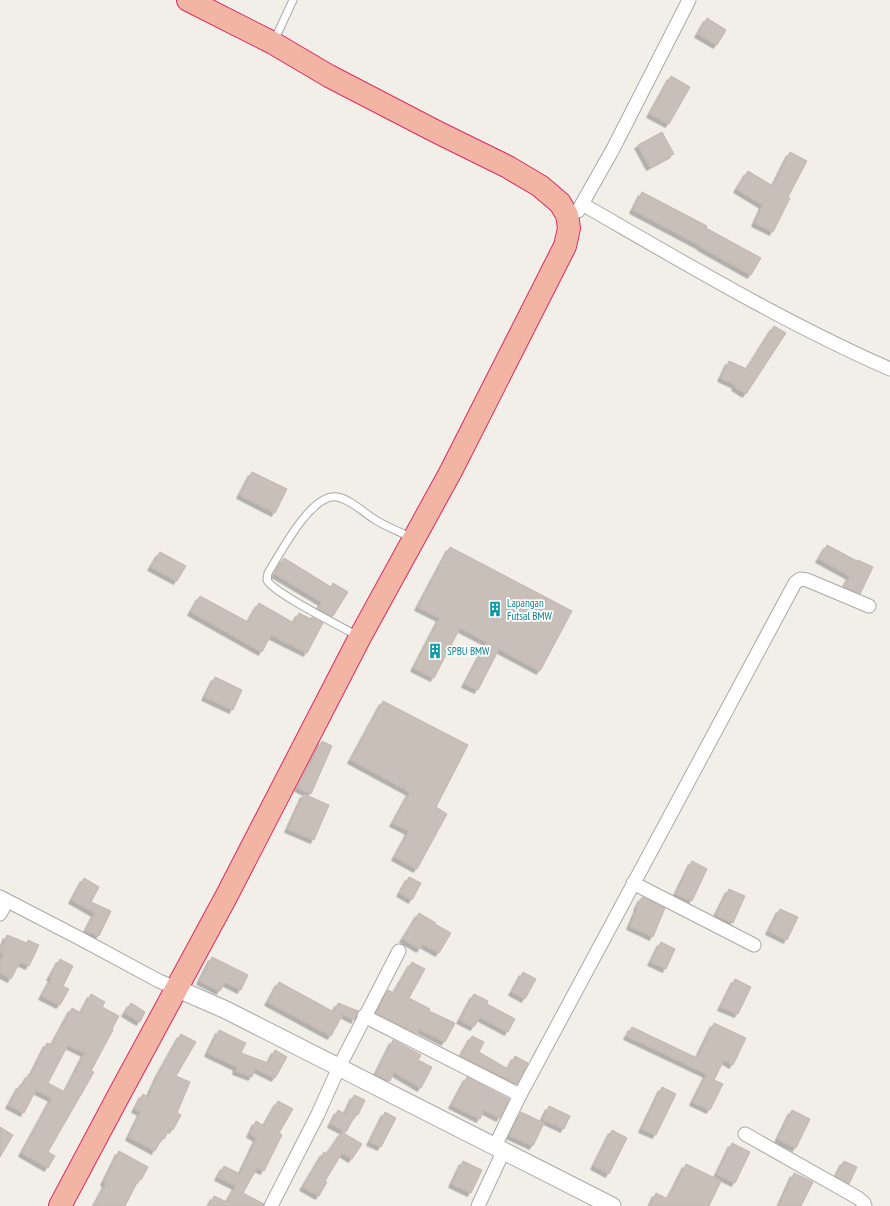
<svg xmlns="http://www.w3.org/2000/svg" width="890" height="1206" font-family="'PT Sans Narrow',sans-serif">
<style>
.building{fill:#c7bfb8;stroke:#c4b6ab;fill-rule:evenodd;filter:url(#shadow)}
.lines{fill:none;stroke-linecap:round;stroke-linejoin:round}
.service-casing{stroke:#a9a9a9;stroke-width:9}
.minor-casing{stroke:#a9a9a9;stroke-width:15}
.tertiary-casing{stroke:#a9a9a9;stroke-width:19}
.trunk-casing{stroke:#dc2a67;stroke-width:24}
.service{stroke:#fff;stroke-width:7}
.minor{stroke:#fff;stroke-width:13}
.tertiary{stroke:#fff;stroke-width:17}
.trunk{stroke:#f2b4a3;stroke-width:22}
.labels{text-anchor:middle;stroke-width:3.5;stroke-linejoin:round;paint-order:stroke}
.culture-label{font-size:11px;fill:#0d838f;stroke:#fff;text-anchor:start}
</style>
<defs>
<filter id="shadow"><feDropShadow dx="-3.5" dy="3.5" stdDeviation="0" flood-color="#0004"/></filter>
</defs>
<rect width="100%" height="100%" fill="#f2efe9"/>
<g class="building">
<polygon points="707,18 726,30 717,45 698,34"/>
<polygon points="671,76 690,87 669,124 650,114"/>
<polygon points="662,132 674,154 650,167 638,145"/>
<polygon points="790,152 807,161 788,197 790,198 773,232 755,223 763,205 737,189 748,171 773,186"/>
<polygon points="642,192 707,226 706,228 761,258 751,275 701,247 701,246 633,210"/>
<polygon points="774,326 786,333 746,394 735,387 736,385 721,378 729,361 747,369"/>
<polygon points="252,472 287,489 275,513 240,495"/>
<polygon points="827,545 857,561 858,560 873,567 860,594 844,587 850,576 819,559"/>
<polygon points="450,547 572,611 540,671 499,649 478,690 465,684 487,642 460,628 434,678 414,668 440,618 418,607"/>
<polygon points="160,552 186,566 177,581 151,567"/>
<polygon points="284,558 331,587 333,583 348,592 333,616 318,609 322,602 275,574"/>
<polygon points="200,596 248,622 259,603 294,623 299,613 311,619 312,617 323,623 307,653 271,635 262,652 191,612"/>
<polygon points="215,677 242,690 233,710 205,697"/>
<polygon points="383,701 468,745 436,807 447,814 417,869 395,857 409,831 393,823 410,792 351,760"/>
<polygon points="322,741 332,746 311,794 298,788"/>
<polygon points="304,794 329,805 314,840 288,829"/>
<polygon points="692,861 707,869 692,901 676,894"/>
<polygon points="409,877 421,883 412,900 400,893"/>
<polygon points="84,878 99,887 91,902 111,911 99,936 86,931 95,913 72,900"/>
<polygon points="729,889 745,896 733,923 716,915"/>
<polygon points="642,897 665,908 653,937 630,926 638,907 637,907"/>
<polygon points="780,909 798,917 787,940 769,931"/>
<polygon points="419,913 436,923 435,924 451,933 439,953 423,944 420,949 403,939"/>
<polygon points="7,935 27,943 28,940 39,945 29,966 20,962 11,979 0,973 0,962 4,954 0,952"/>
<polygon points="661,942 675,949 666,969 651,962"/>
<polygon points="212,957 248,975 241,990 225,982 220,991 200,981"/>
<polygon points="60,959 73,966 63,986 69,989 60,1005 42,996 52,978 50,977"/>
<polygon points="412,962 425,969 409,998 430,1009 429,1011 455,1023 445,1042 419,1029 416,1034 376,1013 388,990 394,993"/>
<polygon points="523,972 536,979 525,999 512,992"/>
<polygon points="735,979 751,987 738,1014 721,1007"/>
<polygon points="279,982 334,1012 338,1003 358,1011 355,1020 343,1014 331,1036 268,1002"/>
<path d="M 91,994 L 105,1002 L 102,1007 L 119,1016 L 112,1029 L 113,1030 L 91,1071 L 94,1072 L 48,1152 L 55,1156 L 48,1168 L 22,1153 L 52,1098 L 36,1090 L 24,1113 L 9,1105 L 20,1085 L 22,1086 L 29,1074 L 31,1075 L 47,1043 L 52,1045 L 72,1008 L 81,1013 ZM 68,1045 L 85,1053 L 65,1092 L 48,1083 Z"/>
<polygon points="474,994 488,1001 487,1004 515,1019 508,1032 480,1017 474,1027 460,1020"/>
<polygon points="131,1003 145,1012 140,1022 125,1013"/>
<polygon points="714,1023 746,1038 733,1065 724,1060 714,1080 723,1084 710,1110 693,1102 707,1074 627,1036 632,1027 697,1058"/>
<polygon points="219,1030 246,1043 241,1053 268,1063 275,1050 287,1057 275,1078 255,1068 252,1077 236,1071 237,1067 208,1053"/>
<polygon points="181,1034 196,1042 176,1076 190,1082 177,1113 181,1115 173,1130 170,1128 164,1139 162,1138 155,1151 129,1137 141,1112 135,1109 143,1094 148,1097 159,1073"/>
<polygon points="472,1036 484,1042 479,1052 508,1069 515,1056 528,1063 517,1084 461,1056"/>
<polygon points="393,1040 421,1055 418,1060 432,1067 421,1088 394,1072 390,1081 376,1074"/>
<polygon points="467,1077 509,1099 500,1118 484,1110 480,1119 452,1105"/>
<polygon points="662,1087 676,1094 656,1135 642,1129"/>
<polygon points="354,1095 365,1100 358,1115 356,1114 346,1132 331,1124 338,1110 345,1114"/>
<polygon points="278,1101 293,1109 279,1133 282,1135 264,1171 257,1168 243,1193 264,1204 263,1206 209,1206 214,1196 227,1202 236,1186 218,1177 224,1166 240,1174 257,1138 250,1134 256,1121 264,1126"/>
<polygon points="549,1106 570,1116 564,1129 543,1119"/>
<polygon points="792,1110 810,1119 796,1148 778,1139"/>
<polygon points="385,1112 396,1118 381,1147 370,1142"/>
<polygon points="521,1112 544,1123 533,1146 509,1135"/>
<polygon points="0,1127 13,1135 0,1157"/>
<polygon points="612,1130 627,1138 609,1174 594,1166"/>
<polygon points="342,1132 362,1144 352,1159 342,1153 325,1181 327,1182 319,1196 303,1187 324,1152 327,1154"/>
<polygon points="732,1143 750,1152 735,1183 717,1174"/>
<polygon points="119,1151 148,1167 141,1180 139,1179 125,1206 94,1206 106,1184 104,1182"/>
<polygon points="463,1161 482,1170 471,1193 452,1184"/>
<polygon points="844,1161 857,1167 849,1184 836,1176"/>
<polygon points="686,1164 721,1181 709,1206 650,1206 656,1193 668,1199"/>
<polygon points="794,1173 813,1182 801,1206 779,1206"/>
</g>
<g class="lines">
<g class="service-casing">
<g id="service">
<polyline points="274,41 293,0"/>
<path d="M 358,636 C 342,627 273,593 267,580 L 268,573 C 280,554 311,493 337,497 C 350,499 363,512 374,519 C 386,527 399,531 412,538"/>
</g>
</g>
<g class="minor-casing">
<g id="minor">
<path d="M 582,204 C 683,262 783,322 890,369"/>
<polyline points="578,211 613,149 689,0"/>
<polyline points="633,883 754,945"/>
<polyline points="0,897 81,939 159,981 178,989"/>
<polyline points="0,914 7,901"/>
<polyline points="364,1016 520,1095"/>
<polyline points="745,1134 858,1198 864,1203 865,1206"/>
<polyline points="495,1146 520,1095 795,583 800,579 807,580 869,606"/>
<polyline points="271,1206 318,1114 339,1067 399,951"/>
<polyline points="478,1206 504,1150"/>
</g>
</g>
<g class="tertiary-casing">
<polyline id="tertiary" points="178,989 226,1010 612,1206"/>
</g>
<g class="trunk-casing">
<polyline id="trunk" points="60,1206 120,1093 226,897 360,637 451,471 565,246 569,228 567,215 560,203 540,186 508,167 437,132 329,76 273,43 188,0"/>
</g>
<use href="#service" class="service"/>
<use href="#minor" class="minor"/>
<use href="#tertiary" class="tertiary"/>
<use href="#trunk" class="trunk"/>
</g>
<defs>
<g id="building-bare" transform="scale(1.2)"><path d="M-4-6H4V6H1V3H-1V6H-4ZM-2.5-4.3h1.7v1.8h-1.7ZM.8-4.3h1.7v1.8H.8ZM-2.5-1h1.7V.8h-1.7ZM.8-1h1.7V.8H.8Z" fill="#0f9aa8" stroke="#fff" stroke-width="2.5" paint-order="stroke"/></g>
</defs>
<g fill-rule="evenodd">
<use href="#building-bare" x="495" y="609"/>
<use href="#building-bare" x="435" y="651"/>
</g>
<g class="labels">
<g class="culture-label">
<text x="507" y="607">Lapangan<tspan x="507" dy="13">Futsal BMW</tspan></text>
<text x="447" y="655">SPBU BMW</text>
</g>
</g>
</svg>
